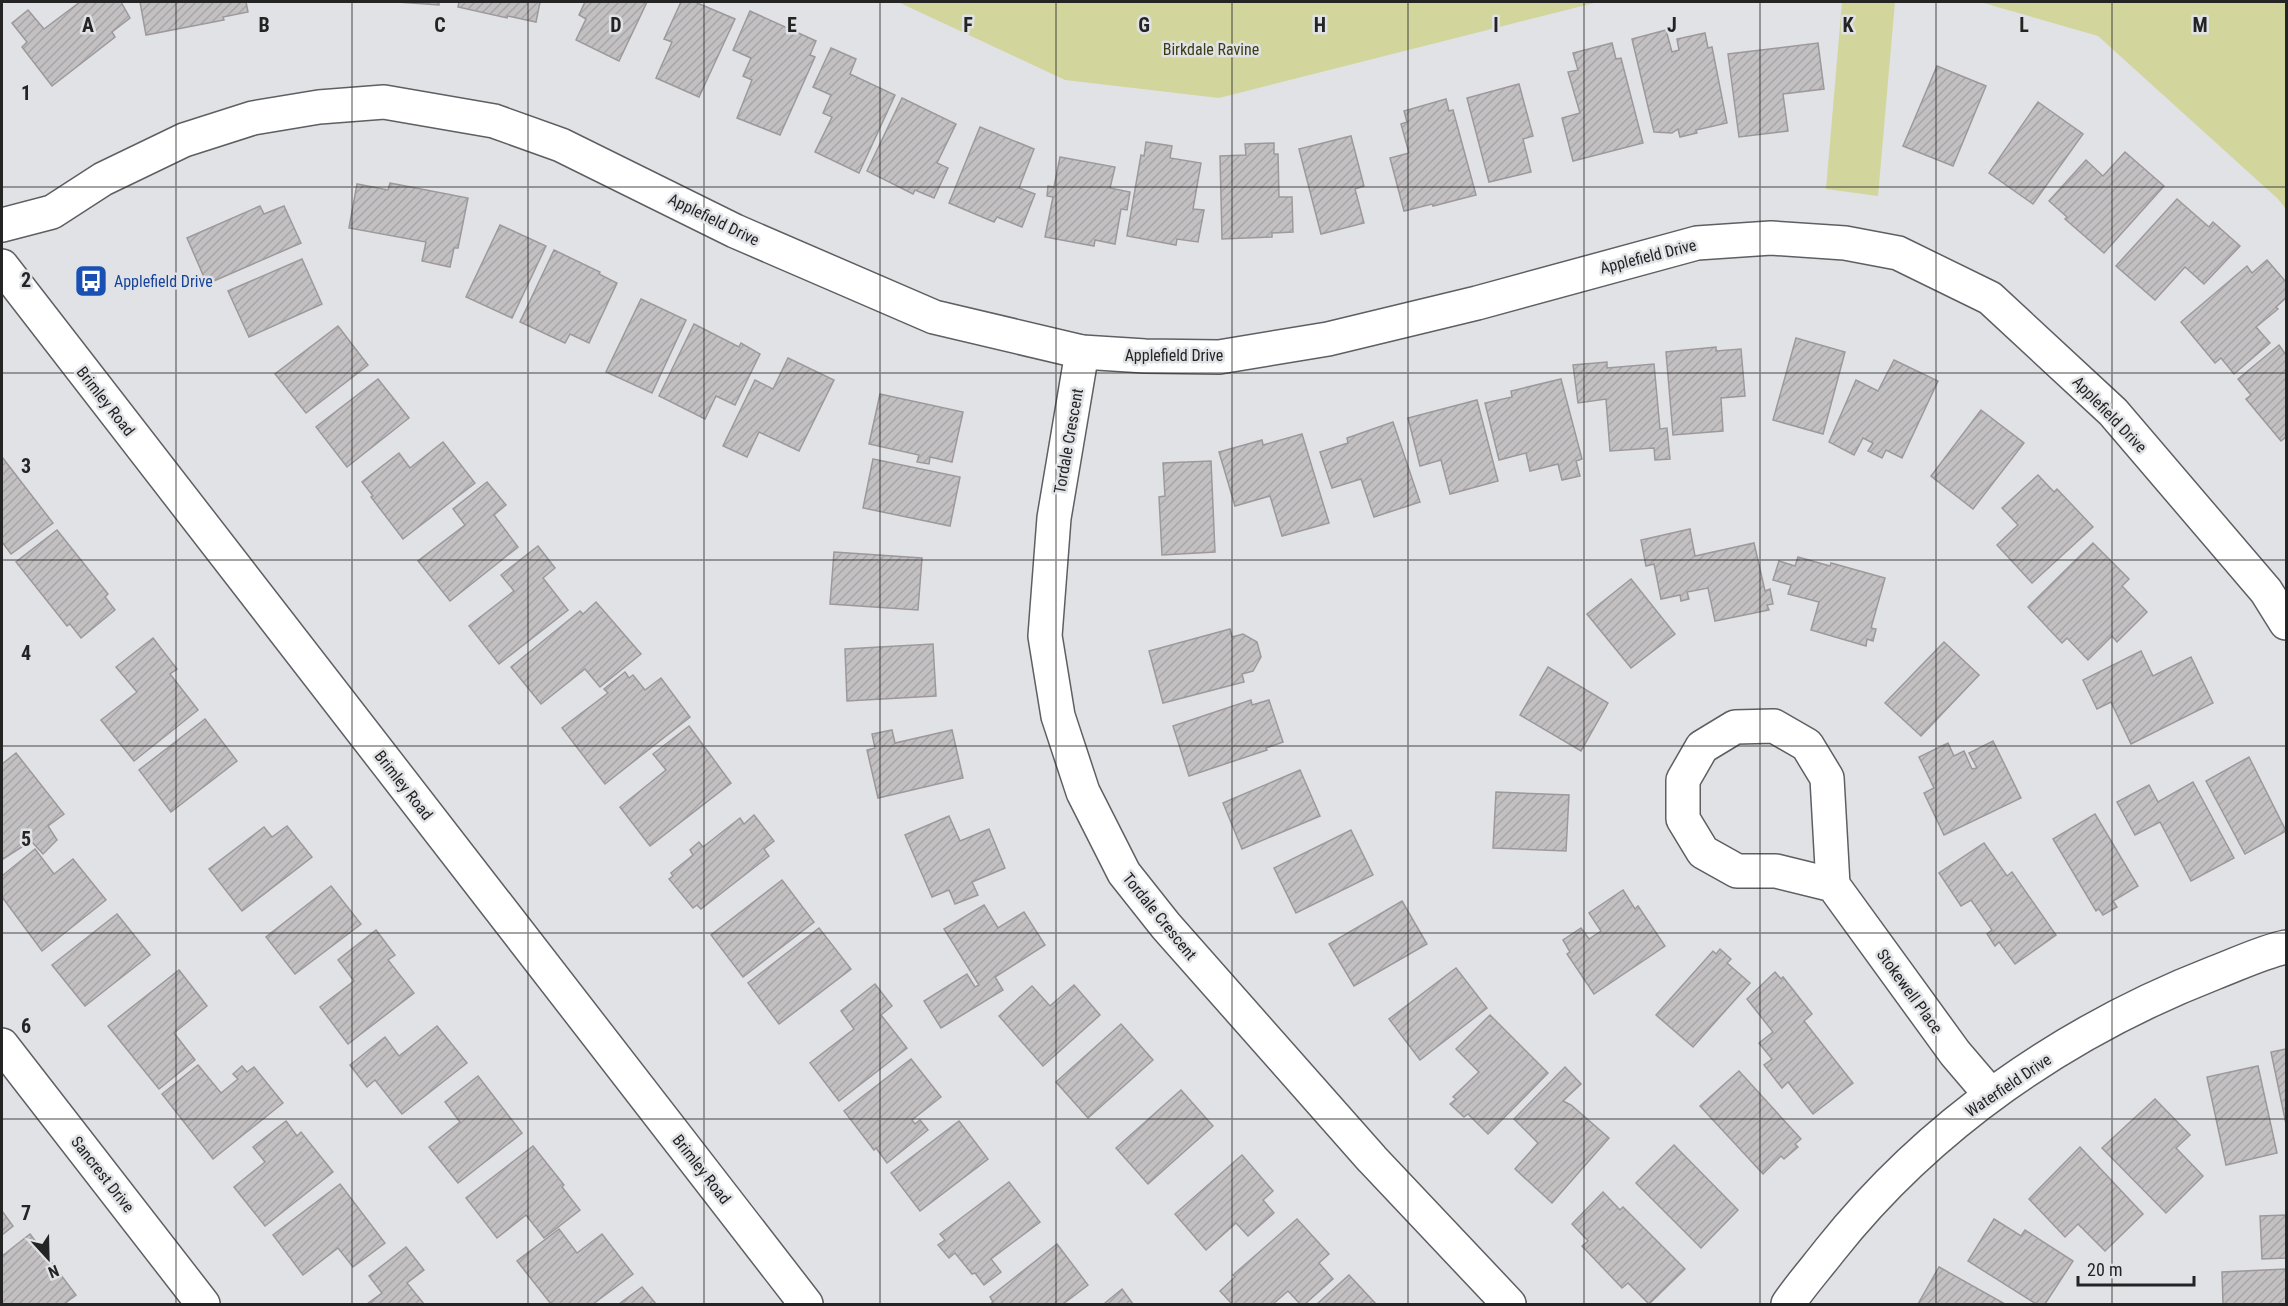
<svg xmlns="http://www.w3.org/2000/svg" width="2288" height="1306" font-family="'Roboto Condensed',sans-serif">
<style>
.park{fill:#d2d69c}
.building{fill:url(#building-hatch);stroke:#9d999b;stroke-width:1.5}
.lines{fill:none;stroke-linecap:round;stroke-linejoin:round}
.street-casing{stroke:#5e5f62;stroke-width:36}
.secondary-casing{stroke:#5e5f62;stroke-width:36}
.street{stroke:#fff;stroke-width:33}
.secondary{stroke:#fff;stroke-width:33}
.grid{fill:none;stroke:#242425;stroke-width:1.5;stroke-opacity:0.55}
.labels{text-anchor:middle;stroke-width:5;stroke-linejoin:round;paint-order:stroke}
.park-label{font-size:16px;fill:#3b3d15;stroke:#e1e2e6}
.street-label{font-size:16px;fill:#242425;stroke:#e1e2e6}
.transit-label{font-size:16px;fill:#164399;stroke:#e1e2e6;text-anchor:start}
.grid-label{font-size:20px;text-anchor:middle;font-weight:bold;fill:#242425;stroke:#e1e2e6;stroke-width:5;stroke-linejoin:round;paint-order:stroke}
</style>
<defs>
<pattern id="building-hatch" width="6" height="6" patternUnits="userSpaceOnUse" patternTransform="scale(1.5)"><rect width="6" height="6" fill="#c3c0c2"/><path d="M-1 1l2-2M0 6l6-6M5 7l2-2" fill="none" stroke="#a7a5a7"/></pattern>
</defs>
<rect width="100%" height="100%" fill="#e1e2e6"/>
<g class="park">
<polygon points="898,2 1598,2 1219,98 1065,80"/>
<polygon points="1842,2 1895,2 1878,196 1826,189"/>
<polygon points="1980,2 2286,2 2286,209 2278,199 2098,36"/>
</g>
<g class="building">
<polygon points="80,2 121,2 130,18 112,32 115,37 52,86 22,47 27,42 12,23 28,10 44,29"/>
<polygon points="140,2 246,2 248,12 223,17 224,20 146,35"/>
<polygon points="397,2 439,2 439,5"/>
<polygon points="459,2 540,2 536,22 508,16 507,18 458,7"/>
<polygon points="585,2 647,2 619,61 576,40 586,19 579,15"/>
<polygon points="681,2 695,2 735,19 699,97 656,78 672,42 664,39"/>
<polygon points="750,11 816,41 810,55 815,57 780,135 737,118 752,80 743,76 751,58 733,50"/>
<polygon points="1666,30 1672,52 1679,50 1677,39 1705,33 1708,48 1712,47 1727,123 1696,130 1697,133 1680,137 1678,129 1672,133 1654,132 1632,39"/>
<polygon points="1612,43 1616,59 1621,58 1643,143 1573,161 1562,118 1580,113 1568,72 1578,70 1573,53"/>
<polygon points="1818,43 1824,89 1783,94 1788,131 1739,137 1728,54"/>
<polygon points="831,48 856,59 850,74 895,95 859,173 815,152 832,117 823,113 831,95 813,87"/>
<polygon points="1937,66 1986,86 1953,166 1903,146"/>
<polygon points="1519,84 1533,136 1523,139 1531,172 1489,182 1467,98"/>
<polygon points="902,98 956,124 937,163 948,168 934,198 915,190 913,194 867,171"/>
<polygon points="1446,99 1449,111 1453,110 1476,195 1433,206 1432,204 1404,211 1390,158 1409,153 1401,124 1407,122 1404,111"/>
<polygon points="2038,102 2083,134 2033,204 1989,173"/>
<polygon points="980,127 1034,149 1019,188 1035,194 1022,227 997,217 994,222 949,203"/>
<polygon points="1351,136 1364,186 1355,189 1364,223 1321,234 1299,149"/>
<polygon points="1146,142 1172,146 1170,158 1201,163 1193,209 1204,210 1198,242 1177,239 1176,245 1127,236 1141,155 1144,156"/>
<polygon points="1274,143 1274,154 1278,154 1279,197 1292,197 1293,232 1272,233 1272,237 1222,239 1220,156 1246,155 1245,144"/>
<polygon points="2125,152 2164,186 2104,253 2065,219 2067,217 2049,201 2086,160 2103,176"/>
<polygon points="1060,157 1115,167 1110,188 1130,192 1127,210 1121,209 1115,244 1095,240 1094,246 1045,237 1053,197 1047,196 1048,186 1054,187"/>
<polygon points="390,183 468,198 458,248 454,248 450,267 422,261 426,242 349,228 357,184 388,190"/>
<polygon points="2177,199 2209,227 2213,222 2240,246 2204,284 2185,267 2155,300 2116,266"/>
<polygon points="260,206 264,214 284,206 301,243 207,284 187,238"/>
<polygon points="500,225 546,246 512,318 466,297"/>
<polygon points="554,250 600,272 599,274 617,283 589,343 570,334 565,343 520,322"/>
<polygon points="302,259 322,304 249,337 228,291"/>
<polygon points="2267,260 2286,282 2286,298 2276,307 2278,309 2256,327 2270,343 2234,374 2221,358 2215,363 2181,322 2247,266 2252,273"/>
<polygon points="641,299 686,320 652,393 606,372"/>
<polygon points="694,324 739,347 741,343 760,354 735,405 716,396 705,419 659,396"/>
<polygon points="338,326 368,365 306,413 275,374"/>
<polygon points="1796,338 1845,352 1823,434 1773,420"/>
<polygon points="2279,345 2286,355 2286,437 2281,441 2246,399 2251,395 2238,379"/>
<polygon points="1716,347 1716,351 1741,349 1745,396 1721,398 1723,431 1673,435 1666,352"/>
<polygon points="788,358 834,380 799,451 759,432 747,457 723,446 755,380 773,389"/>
<polygon points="1894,360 1938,381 1902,458 1886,450 1882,458 1868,451 1873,443 1863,438 1854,455 1829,442 1856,380 1878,391"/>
<polygon points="1607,362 1607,368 1654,364 1660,429 1667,428 1670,459 1655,460 1654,448 1610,451 1606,399 1578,403 1573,365"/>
<polygon points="378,379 409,418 347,467 316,427"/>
<polygon points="1561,379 1582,459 1576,461 1580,476 1562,480 1558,464 1530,471 1526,453 1499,460 1485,403 1512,397 1511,391"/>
<polygon points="880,394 963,412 952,462 930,457 929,464 917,462 919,455 869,444"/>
<polygon points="1477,400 1498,481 1450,494 1441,460 1420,466 1408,418"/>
<polygon points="1981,410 2024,443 1973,509 1931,476"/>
<polygon points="1393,422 1420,502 1374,517 1361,479 1332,488 1320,452 1348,443 1347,438"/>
<polygon points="1302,434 1329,523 1282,536 1270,496 1235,506 1219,452 1262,440 1263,445"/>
<polygon points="443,442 475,483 403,539 371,497 373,496 362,482 399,453 410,468"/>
<polygon points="2,457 53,523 11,554 2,542"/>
<polygon points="873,459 960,477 950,526 863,508"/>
<polygon points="1211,461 1215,552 1162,555 1159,497 1165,496 1163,463"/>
<polygon points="2038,475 2054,492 2057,489 2093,527 2032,583 1997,545 2018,525 2002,508"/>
<polygon points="487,482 506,505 494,515 518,547 450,601 418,561 465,525 453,509"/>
<polygon points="1690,529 1695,556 1754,543 1765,591 1770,589 1773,604 1767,605 1769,610 1715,621 1708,588 1687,592 1689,599 1681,601 1680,595 1661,599 1654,564 1646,566 1641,540"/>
<polygon points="57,530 108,594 105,597 115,610 81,638 70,624 67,626 16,562"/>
<polygon points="2093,543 2129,579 2122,586 2147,612 2117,642 2112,636 2088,660 2067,638 2062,643 2028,607"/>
<polygon points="538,546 555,568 543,578 568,610 499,664 469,626 514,591 501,575"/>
<polygon points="834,552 922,558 918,610 830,604"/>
<polygon points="1798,557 1830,566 1831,563 1885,578 1871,628 1876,629 1873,641 1867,639 1866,646 1811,630 1819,602 1788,594 1791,585 1773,580 1779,561 1795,566"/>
<polygon points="1631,579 1675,634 1631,668 1587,614"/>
<polygon points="596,602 641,654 600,687 585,669 541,704 511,667 580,611 583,614"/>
<polygon points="1230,629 1232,637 1243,634 1257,642 1261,657 1253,671 1242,674 1244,682 1163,703 1149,651"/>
<polygon points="153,638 177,669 170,674 198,710 134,761 101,720 137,692 116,667"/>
<polygon points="1944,642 1979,675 1921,736 1885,703"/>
<polygon points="933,644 936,696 847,701 845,649"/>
<polygon points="2141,651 2153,676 2191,657 2213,703 2131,744 2111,702 2097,709 2083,680"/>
<polygon points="1548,667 1608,703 1581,751 1520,715"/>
<polygon points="625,672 629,678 633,675 645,690 661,678 690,717 605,784 562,728 608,693 604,689"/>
<polygon points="1251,700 1252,705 1269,700 1283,742 1266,748 1267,750 1189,776 1173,726"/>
<polygon points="205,719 237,761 171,812 139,770"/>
<polygon points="689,726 731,783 650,846 620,807 666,770 653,754"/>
<polygon points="892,730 895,743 952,730 963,778 878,798 867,750 875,748 872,734"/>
<polygon points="1993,741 2021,798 1944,835 1924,793 1934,788 1919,757 1948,743 1954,756 1964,751 1972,769 1977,768 1969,753"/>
<polygon points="16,753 64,814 48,826 57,840 43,854 31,841 3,859 2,856 2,764"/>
<polygon points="2249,757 2286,831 2245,854 2206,781"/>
<polygon points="1300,770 1320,816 1242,849 1223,803"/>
<polygon points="2193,782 2234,858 2191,881 2160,822 2135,835 2117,802 2149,785 2158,802"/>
<polygon points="1496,792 1569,795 1566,851 1493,848"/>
<polygon points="2095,814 2138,886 2113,901 2117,907 2103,915 2099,909 2096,911 2053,839"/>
<polygon points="754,815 774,841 764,849 769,856 701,909 697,905 693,908 669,879 673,876 671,873 693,855 690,850 699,842 703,847 740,818 744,824"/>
<polygon points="949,816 960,841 989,829 1005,868 972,882 978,895 955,904 949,890 932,897 905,835"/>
<polygon points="287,826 312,857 242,911 209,869 264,827 272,837"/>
<polygon points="1351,830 1373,875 1296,913 1274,868"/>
<polygon points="1984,843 2007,876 2012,872 2056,935 2015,964 1999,942 1995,946 1987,934 1992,930 1971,900 1961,906 1939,873"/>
<polygon points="35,849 54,874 73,859 106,900 42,951 2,897 2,876"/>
<polygon points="782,880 814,922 743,977 711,935"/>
<polygon points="331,886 361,924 295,974 266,937"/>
<polygon points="1623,890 1635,909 1638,906 1665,946 1594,994 1567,954 1570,952 1563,940 1581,928 1589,939 1601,931 1589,913"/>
<polygon points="1402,901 1427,944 1354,986 1329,944"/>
<polygon points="984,905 998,928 1024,912 1045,945 995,977 1003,990 941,1028 924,1001 967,974 975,987 979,985 944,929"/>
<polygon points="117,914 150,955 85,1006 52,965"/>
<polygon points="819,928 851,969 779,1024 748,983"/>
<polygon points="376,930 395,955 388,960 414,993 348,1044 320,1007 354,981 338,960"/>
<polygon points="1720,949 1731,959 1727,963 1750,983 1693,1047 1656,1015 1713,951 1716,954"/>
<polygon points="1456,968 1487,1008 1420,1060 1389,1019"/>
<polygon points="179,970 207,1006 174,1033 195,1060 159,1089 108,1026"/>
<polygon points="1775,972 1781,979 1783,977 1812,1014 1804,1021 1853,1083 1813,1114 1788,1082 1782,1088 1764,1065 1772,1059 1759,1043 1773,1032 1747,999"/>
<polygon points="875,984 892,1006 881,1015 907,1048 839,1101 810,1063 854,1029 841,1011"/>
<polygon points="1074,985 1100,1015 1043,1066 999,1016 1032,986 1050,1006"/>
<polygon points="1490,1015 1548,1073 1488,1134 1468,1114 1464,1117 1450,1104 1456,1099 1453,1097 1479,1072 1456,1049"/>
<polygon points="1121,1024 1153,1060 1088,1118 1056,1082"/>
<polygon points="437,1026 467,1063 402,1114 375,1080 367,1087 350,1065 385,1037 399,1056"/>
<polygon points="2286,1049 2286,1124 2271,1052"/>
<polygon points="911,1059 941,1097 912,1120 915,1124 920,1120 928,1130 887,1163 876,1148 874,1150 844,1111"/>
<polygon points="198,1065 221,1093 238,1079 233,1074 242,1066 247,1072 254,1067 283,1103 213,1159 162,1094"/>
<polygon points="2258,1066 2277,1153 2226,1165 2207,1077"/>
<polygon points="1565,1067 1581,1084 1563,1101 1571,1105 1609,1138 1552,1203 1515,1169 1538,1143 1514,1119"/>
<polygon points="1739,1071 1801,1139 1795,1144 1798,1147 1784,1159 1781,1156 1763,1174 1700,1106"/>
<polygon points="478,1076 522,1133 458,1183 429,1147 460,1122 445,1102"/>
<polygon points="1181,1090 1213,1126 1148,1184 1116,1148"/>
<polygon points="2155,1099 2190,1135 2176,1148 2203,1176 2166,1213 2102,1148"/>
<polygon points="286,1121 297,1136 301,1132 333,1172 265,1226 234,1187 265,1162 253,1147"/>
<polygon points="959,1121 988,1159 920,1211 891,1173"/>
<polygon points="1674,1145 1738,1210 1701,1248 1636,1183"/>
<polygon points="533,1146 564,1185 562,1187 580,1210 544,1238 526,1215 497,1238 466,1198"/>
<polygon points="2080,1147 2143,1214 2105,1251 2078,1224 2065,1237 2029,1199"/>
<polygon points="1242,1155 1273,1191 1263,1200 1274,1213 1248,1236 1236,1223 1206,1250 1175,1214"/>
<polygon points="1009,1182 1040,1222 991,1259 1001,1272 984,1285 975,1273 972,1274 955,1253 949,1258 938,1245 945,1240 940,1234"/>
<polygon points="340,1184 385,1243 353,1267 338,1248 303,1275 273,1235"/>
<polygon points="1603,1192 1620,1210 1623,1207 1685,1269 1649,1304 1628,1283 1622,1288 1582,1246 1588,1241 1572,1224"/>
<polygon points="2,1211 13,1226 2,1235"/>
<polygon points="2286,1215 2286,1258 2262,1259 2260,1216"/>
<polygon points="1297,1219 1329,1254 1319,1263 1333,1279 1305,1304 1300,1304 1288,1291 1273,1304 1232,1304 1220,1291 1235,1277 1233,1275"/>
<polygon points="1994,1219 2021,1236 2025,1230 2073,1261 2045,1304 2036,1304 1968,1261"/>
<polygon points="559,1229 577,1253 602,1234 633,1274 593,1304 551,1304 517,1261"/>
<polygon points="30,1234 76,1295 64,1304 2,1304 2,1256"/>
<polygon points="1057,1244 1088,1285 1063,1304 990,1304 993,1302 990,1297"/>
<polygon points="406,1247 424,1270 407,1283 424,1304 367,1304 382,1293 369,1276"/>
<polygon points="1939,1267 2005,1304 1918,1304"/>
<polygon points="2286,1269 2286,1304 2223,1304 2222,1272"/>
<polygon points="1349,1275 1376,1304 1317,1304"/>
<polygon points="642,1287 656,1304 619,1304"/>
<polygon points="1122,1289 1133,1304 1106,1304 1105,1303"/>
</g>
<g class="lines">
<g class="street-casing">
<g id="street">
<polyline points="2,225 52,212 103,179 184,140 253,118 319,107 384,102 494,121 561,145 735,231 934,317 1082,352 1145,356 1219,357 1328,339 1477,303 1697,243 1771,238 1845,243 1898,253 1990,298 2113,412 2266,591 2286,623"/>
<polyline points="1082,352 1054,518 1045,636 1058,716 1083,792 1124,873 1166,926 1372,1159 1509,1304"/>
<polyline points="1833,885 1776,871 1737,871 1703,852 1683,819 1683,780 1702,747 1735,727 1774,726 1807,745 1827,778 1833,885 1955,1053 1990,1094"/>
<polyline points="2,1045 203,1304"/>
<path d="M 1788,1304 C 1801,1285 1816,1268 1830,1250 C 1929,1125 2065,1031 2214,973 C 2238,964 2262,952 2286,947"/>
</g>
</g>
<g class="secondary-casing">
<polyline id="secondary" points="2,266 806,1304"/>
</g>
<use href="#street" class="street"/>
<use href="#secondary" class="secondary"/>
</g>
<path class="grid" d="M 176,2 L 176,1304M 352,2 L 352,1304M 528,2 L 528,1304M 704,2 L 704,1304M 880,2 L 880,1304M 1056,2 L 1056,1304M 1232,2 L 1232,1304M 1408,2 L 1408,1304M 1584,2 L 1584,1304M 1760,2 L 1760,1304M 1936,2 L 1936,1304M 2112,2 L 2112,1304M 2,187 L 2286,187M 2,373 L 2286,373M 2,560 L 2286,560M 2,746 L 2286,746M 2,933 L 2286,933M 2,1119 L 2286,1119"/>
<defs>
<g id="bus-square" transform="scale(1.725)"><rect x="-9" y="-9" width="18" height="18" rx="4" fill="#1a4fb4" stroke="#e1e2e6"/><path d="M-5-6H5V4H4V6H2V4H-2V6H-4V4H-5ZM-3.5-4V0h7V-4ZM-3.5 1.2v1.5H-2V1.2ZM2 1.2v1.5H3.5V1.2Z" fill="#fff"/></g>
</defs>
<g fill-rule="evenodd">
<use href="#bus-square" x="91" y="281"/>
</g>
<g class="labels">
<g class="park-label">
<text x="1211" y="55">Birkdale Ravine</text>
</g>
<g class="street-label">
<text transform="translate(714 219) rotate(26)" y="6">Applefield Drive</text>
<text transform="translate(1648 256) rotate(-14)" y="6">Applefield Drive</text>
<text x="1174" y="361">Applefield Drive</text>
<text transform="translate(106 401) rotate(52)" y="6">Brimley Road</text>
<text transform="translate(2110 414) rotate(46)" y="6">Applefield Drive</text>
<text transform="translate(1068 441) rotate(-80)" y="6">Tordale Crescent</text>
<text transform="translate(404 785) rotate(52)" y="6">Brimley Road</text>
<text transform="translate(1160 916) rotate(51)" y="6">Tordale Crescent</text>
<text transform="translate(1910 991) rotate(54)" y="6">Stokewell Place</text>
<text transform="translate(2008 1085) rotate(-34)" y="6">Waterfield Drive</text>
<text transform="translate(702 1169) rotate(52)" y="6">Brimley Road</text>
<text transform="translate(103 1174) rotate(52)" y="6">Sancrest Drive</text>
</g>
<g class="transit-label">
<text x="114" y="287">Applefield Drive</text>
</g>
</g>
<g class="grid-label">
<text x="88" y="32">A</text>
<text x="264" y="32">B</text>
<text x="440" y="32">C</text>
<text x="616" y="32">D</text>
<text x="792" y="32">E</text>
<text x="968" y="32">F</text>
<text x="1144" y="32">G</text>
<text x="1320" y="32">H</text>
<text x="1496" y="32">I</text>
<text x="1672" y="32">J</text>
<text x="1848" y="32">K</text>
<text x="2024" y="32">L</text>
<text x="2200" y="32">M</text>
<text x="26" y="100">1</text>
<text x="26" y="287">2</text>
<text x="26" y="473">3</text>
<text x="26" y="660">4</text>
<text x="26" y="846">5</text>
<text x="26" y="1033">6</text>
<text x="26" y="1220">7</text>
</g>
<rect width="2288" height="1306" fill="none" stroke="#242425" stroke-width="6"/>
<g transform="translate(48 1258) rotate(158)" stroke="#e1e2e6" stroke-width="4.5" paint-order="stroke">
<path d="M0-4.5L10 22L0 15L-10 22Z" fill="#242425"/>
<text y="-9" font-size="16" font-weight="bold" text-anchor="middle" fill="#242425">N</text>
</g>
<path d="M2078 1276v9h116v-9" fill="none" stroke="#242425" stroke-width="3"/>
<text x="2087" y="1276" font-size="18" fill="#242425" stroke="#e1e2e6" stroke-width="4.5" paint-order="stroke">20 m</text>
</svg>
